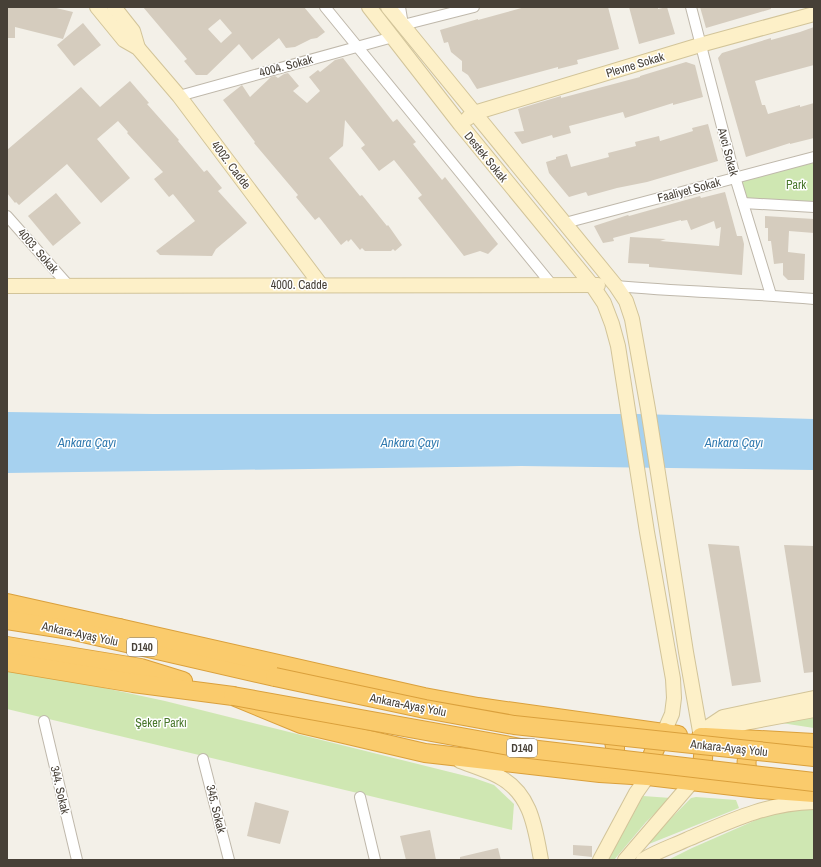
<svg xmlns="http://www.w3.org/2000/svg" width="821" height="867" font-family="'Archivo Narrow',sans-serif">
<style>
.green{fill:#cfe7b2}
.water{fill:#a6d1ef}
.building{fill:#d5ccbe;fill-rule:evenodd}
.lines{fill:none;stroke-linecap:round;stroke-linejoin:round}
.street-casing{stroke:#bfb8ab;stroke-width:12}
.secondary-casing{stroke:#d2c499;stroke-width:16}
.highway-casing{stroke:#daa03c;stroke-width:20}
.street{stroke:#fff;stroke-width:10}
.secondary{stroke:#fdf0c8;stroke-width:14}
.highway{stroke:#facb6c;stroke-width:18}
.highway-bridge-casing{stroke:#daa03c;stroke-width:20;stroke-linecap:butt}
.highway-bridge{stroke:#facb6c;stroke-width:18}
.labels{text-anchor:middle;stroke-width:3;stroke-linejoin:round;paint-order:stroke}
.shield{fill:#fff;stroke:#7e7973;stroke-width:1}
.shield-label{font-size:11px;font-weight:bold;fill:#474037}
.street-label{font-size:12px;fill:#474037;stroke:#fff}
.park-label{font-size:12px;fill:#48772b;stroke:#fff}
.water-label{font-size:13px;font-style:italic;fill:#327bb0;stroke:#fff}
</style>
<rect width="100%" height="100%" fill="#f3f0e8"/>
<g class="green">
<polygon points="814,163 814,205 741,198 736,178"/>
<polygon points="7,669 58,678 165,701 474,778 494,785 514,804 512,830 7,709"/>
<polygon points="814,714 814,728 775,722"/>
<polygon points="643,796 671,798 646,822 614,860 608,860"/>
<polygon points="696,797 736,800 739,808 644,846 691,798"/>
<polygon points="800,809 814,810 814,860 668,860 692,848 774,812"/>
</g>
<polygon class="water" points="7,412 153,414 639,414 814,419 814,470 521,466 7,473"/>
<g class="building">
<polygon points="7,7 52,7 73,12 63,39 15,27 15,38 7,38"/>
<path d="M 143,7 L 304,7 L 325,32 L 317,38 L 311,39 L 295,47 L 286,48 L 279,38 L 252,60 L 239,44 L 207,75 L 196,75 L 184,61 L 187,59 ZM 220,19 L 232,33 L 221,43 L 208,29 Z"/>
<polygon points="525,7 608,7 619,49 577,60 578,64 558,69 558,67 477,89 468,75 462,71 462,61 451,52 448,42 444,43 440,30 478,19 478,20"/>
<polygon points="629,7 658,7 658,9 667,7 675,34 639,44"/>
<polygon points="700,7 771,7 771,9 706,28"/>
<polygon points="83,23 101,45 74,66 57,45"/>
<polygon points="814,27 814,65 755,81 762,105 765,105 768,114 800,105 800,107 814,103 814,138 790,144 790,143 746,157 718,58 722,53 771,38 771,40 800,32"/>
<polygon points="343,58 393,122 397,119 416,142 413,144 442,180 445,177 498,244 488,254 480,251 464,256 418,198 422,195 394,160 379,171 361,148 365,145 345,120 343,146 329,158 360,196 362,195 387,226 388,225 402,245 395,251 393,249 391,251 365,251 362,248 360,250 351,239 348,242 347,240 341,245 319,217 315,220 296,197 298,195 254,143 255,142 223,100 242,85 250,97 271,77 275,76 278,78 284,74 288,73 299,86 293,91 307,103 320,91 309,77 318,70 320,72 335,60"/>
<polygon points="686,62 695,65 703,97 673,105 673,103 625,118 623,112 569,126 571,133 553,138 552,135 522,144 514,132 524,131 518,109 561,96 561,98 640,77 640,76"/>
<polygon points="130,81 149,103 147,104 179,140 178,141 204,172 207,170 222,188 218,191 247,223 216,249 212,256 160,255 156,251 195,221 173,194 169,197 154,179 163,172 127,133 128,132 118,121 97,139 130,178 101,203 67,164 19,205 16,202 15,203 7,193 7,150 81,87 100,107"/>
<polygon points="708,124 718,161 647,182 617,188 588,196 586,192 569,197 549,173 546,162 556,159 556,157 567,154 571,167 609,157 608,153 636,146 635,142 659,136 660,141 693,131 692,128"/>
<polygon points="725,192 737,236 742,236 744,244 742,275 649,267 649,264 628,263 630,237 666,239 660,241 719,246 721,227 716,229 714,221 691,230 687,220 681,221 681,220 613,238 614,241 603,243 594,226 628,215 629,216 700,196 701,198"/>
<polygon points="56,193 81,223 53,246 28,216"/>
<polygon points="765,216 814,219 814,233 789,231 788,252 805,254 804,280 788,280 783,275 783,263 774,264 771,241 768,241 768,228 765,228"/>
<polygon points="708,544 739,546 761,682 732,686"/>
<polygon points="784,545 814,546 814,672 804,673"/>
<polygon points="255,802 289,811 280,844 247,836"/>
<polygon points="430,830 436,860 406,860 400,836"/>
<polygon points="573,845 592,846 592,857 573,855"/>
<polygon points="498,848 501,860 460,860 460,857"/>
</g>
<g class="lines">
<g class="street-casing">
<g id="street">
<polyline points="325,7 552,285"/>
<polyline points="400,7 403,25 474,7"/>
<polyline points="691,7 735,177 771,295"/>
<polyline points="179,96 393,37"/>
<polyline points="743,203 814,207"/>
<polyline points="7,216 69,286"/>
<polyline points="565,223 814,157"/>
<path d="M 616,286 C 682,292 748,293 814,299"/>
<polyline points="44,721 77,860"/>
<polyline points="203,759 229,860"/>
<polyline points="360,797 375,860"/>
</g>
</g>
<g class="secondary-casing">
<g id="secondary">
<polyline points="97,7 124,40 138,48 179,96 321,285"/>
<polyline points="114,7 133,31 138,48"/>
<polyline points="369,7 460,124 592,285 604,303 612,324 618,346 647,532 673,679 674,698 672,714 664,732"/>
<polyline points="388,7 616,286 626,301 632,319 648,409 686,652 701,737"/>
<polyline points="468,118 474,113 700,45 814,14"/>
<polyline points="7,286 598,285"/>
<polyline points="709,734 728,726 814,710"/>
<polyline points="701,737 705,729 723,717 814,698"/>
<path d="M 460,761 C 473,766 486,770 498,776 C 531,793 535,827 541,860"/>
<polyline points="600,860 636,793 648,776"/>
<polyline points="625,860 692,782"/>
<path d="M 643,860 C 657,851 673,846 688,839 C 730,821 767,803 814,802"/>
</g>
</g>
<g class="highway-casing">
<g id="highway">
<polyline points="7,603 119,628 131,633"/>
<polyline points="7,620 70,630 275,677"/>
<polyline points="119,628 424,697 478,707 678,735"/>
<polyline points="7,646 141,668 183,681"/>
<polyline points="7,662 133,683 233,696 301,724 425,753 600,773 648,776 759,789 814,793"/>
<path d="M 602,725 C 618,735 620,759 604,770"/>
<polyline points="705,737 814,743"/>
<path d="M 648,776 C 649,760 655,746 664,732"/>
<path d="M 692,781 C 705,769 705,753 701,737"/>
<path d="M 758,785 C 742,774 742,747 763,743"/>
</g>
</g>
<use href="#street" class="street"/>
<use href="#secondary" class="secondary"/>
<use href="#highway" class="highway"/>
<g class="highway-bridge-casing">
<g id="highway-bridge">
<polyline points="275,677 425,709 514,725 814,757"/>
<polyline points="233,696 521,748 814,782"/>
</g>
</g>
<use href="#highway-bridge" class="highway-bridge"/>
</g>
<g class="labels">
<g class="shield">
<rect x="127" y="638" width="30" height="18" rx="3"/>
<rect x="507" y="739" width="30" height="18" rx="3"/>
</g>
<g class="shield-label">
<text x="142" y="651">D140</text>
<text x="522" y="752">D140</text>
</g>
<g class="street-label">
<text transform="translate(635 65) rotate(-17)" y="4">Plevne Sokak</text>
<text transform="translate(286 66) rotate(-15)" y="4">4004. Sokak</text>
<text transform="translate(728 152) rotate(75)" y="4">Avci Sokak</text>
<text transform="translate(486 157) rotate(51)" y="4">Destek Sokak</text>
<text transform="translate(231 165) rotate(53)" y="4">4002. Cadde</text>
<text transform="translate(689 190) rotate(-15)" y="4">Faaliyet Sokak</text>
<text transform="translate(38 251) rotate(49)" y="4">4003. Sokak</text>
<text x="299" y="289">4000. Cadde</text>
<text transform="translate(80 634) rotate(12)" y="4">Ankara-Ayaş Yolu</text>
<text transform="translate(408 705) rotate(11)" y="4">Ankara-Ayaş Yolu</text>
<text transform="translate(729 748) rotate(6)" y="4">Ankara-Ayaş Yolu</text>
<text transform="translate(60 790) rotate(77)" y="4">344. Sokak</text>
<text transform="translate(216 809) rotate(76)" y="4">345. Sokak</text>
</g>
<g class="park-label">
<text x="796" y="189">Park</text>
<text x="161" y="727">Şeker Parkı</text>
</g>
<g class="water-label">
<text x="87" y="447">Ankara Çayı</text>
<text x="410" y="447">Ankara Çayı</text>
<text x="734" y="447">Ankara Çayı</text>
</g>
</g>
<rect width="821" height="867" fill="none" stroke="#474037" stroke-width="16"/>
</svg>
